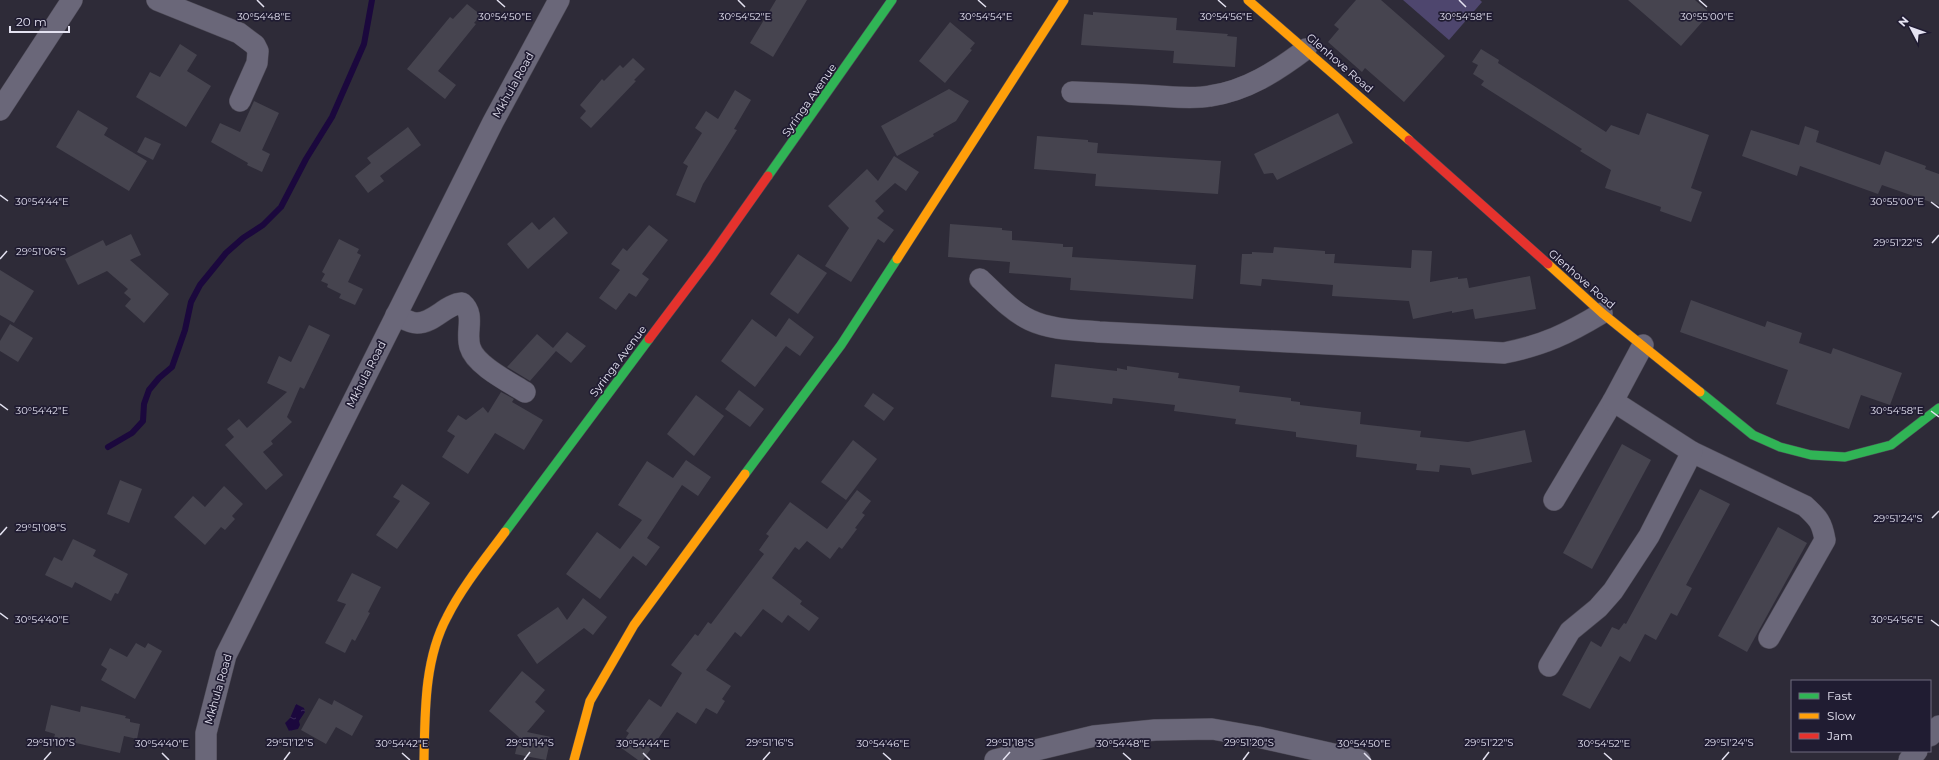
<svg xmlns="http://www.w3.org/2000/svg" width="1939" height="760" font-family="Montserrat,sans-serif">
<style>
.green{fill:#4e466e}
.water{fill:url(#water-ripples)}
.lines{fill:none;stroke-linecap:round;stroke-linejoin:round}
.stream{stroke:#1b083d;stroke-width:6}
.building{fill:#46444f}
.street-casing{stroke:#4c4955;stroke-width:22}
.fast-casing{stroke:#4c4955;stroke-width:10}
.slow-casing{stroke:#4c4955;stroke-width:10}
.jam-casing{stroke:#4c4955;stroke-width:10}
.street{stroke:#6a6779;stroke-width:21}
.fast{stroke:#30b455;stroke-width:9}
.slow{stroke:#ff9f0a;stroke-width:9}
.jam{stroke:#e5322d;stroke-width:9}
.ticks{fill:none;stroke:#e4e2f1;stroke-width:1.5}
.labels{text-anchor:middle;stroke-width:3.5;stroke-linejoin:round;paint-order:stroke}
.street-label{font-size:11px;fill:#e4e2f1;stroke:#201c32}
.ticks-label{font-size:10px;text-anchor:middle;fill:#e4e2f1;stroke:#201c32;stroke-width:3.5;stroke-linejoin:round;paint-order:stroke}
</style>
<defs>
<pattern id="water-ripples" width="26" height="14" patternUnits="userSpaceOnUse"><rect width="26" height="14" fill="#1b083d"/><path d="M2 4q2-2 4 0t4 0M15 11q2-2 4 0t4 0" fill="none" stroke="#3c2c5a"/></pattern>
</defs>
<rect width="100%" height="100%" fill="#2e2b38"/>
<polygon class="green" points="1403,0 1480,0 1482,2 1449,40"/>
<polygon class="water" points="296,704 304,708 305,712 299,721 300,725 298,729 289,731 285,723 290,718"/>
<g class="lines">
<polyline class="stream" points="108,447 132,433 143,421 144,404 149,390 159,378 172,367 185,330 191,302 200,285 226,253 243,238 263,225 281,207 306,159 332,117 364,44 372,0"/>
</g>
<g class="building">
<polygon points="776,0 807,0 773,57 750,43"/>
<polygon points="1356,0 1381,0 1445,56 1404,102 1365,68 1362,72 1328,42 1339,29 1334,25"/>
<polygon points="1628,0 1695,0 1710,13 1681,46"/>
<polygon points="467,4 481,15 474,23 476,24 438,71 456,85 445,99 407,69 450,17 453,19"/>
<polygon points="1093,12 1177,18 1176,30 1228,34 1227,36 1237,37 1235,67 1173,63 1174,51 1081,45 1084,14 1093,15"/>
<polygon points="950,22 975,43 970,49 972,50 945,83 919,61"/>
<polygon points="180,44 197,55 187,71 211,86 186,127 136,97 150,72 160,77"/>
<polygon points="1481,49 1499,60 1498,63 1606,132 1611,125 1639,135 1647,113 1709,135 1691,188 1702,192 1691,222 1660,211 1661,207 1605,188 1611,170 1580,151 1582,149 1481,85 1484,81 1473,74 1478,65 1472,62"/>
<polygon points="633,58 645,69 634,80 636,81 591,128 580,118 586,111 580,105 602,79 604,81 620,65 623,68"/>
<polygon points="949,89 969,101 956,121 933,134 934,136 897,156 881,126"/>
<polygon points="735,90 751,100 734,129 737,130 703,184 695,203 676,195 688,166 683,163 702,133 695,128 706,111 718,119"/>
<polygon points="254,101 279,113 262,150 270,154 262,172 247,165 248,163 211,142 220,123 240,132"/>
<polygon points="78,110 108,128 104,135 147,161 129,191 56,147"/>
<polygon points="1338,113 1353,143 1277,180 1273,173 1264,174 1254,154"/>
<polygon points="1805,126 1819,131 1816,142 1880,165 1885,151 1926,166 1925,169 1939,174 1939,205 1882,185 1878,194 1800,166 1797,176 1742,156 1751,130 1799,145"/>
<polygon points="408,127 421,145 380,176 384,181 368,193 355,176 371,163 367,158"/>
<polygon points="1037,136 1088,140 1088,142 1098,143 1097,153 1221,161 1218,194 1095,186 1096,174 1034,169"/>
<polygon points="145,137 161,144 153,160 137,152"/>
<polygon points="894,156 919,172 906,191 895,183 875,201 884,211 877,218 894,230 884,243 878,239 851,282 825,266 849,228 828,206 867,169 878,181"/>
<polygon points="554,217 568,233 528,269 507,244 532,222 539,230"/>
<polygon points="950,224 1002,228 1002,230 1012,231 1012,240 1063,244 1063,247 1073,247 1072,257 1196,265 1193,299 1070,290 1071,278 1009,273 1010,262 948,257"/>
<polygon points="649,225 668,240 642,274 649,279 636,297 629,293 616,310 599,298 620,270 611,264 623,248 627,251"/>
<polygon points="131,234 141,255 130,260 169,294 144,323 125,306 131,299 124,293 128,289 107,271 78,285 65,259 103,240 106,246"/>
<polygon points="339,239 359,249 357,253 361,255 348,282 363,289 355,305 339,298 341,294 327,287 328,284 321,281 325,274 322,272"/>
<polygon points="1274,247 1325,251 1325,254 1335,254 1334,263 1411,268 1412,250 1432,251 1430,282 1458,277 1458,279 1467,278 1469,288 1530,276 1536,309 1475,319 1473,309 1452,313 1452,311 1413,319 1409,301 1332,296 1333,285 1262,279 1261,286 1240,284 1242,254 1252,254 1252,252 1273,253"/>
<polygon points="798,254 827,273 798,314 770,294"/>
<polygon points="0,270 34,291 14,323 0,315"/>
<polygon points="1691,300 1765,327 1767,321 1802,333 1799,343 1831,354 1833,348 1902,373 1890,405 1861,395 1849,429 1776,404 1788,370 1680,332"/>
<polygon points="789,318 814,337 800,356 786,346 755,387 721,361 752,319 776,337"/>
<polygon points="10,324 33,338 18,362 0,351 0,341"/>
<polygon points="309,325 330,335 304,389 300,387 287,417 292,422 271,441 273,444 263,452 283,475 266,490 225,445 234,437 227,429 239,419 247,428 287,392 267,383 279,356 291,362"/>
<polygon points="567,332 586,346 571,363 556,351 530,381 507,367 537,334 553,348"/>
<polygon points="1055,364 1117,371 1117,368 1127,370 1127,366 1179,373 1178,378 1240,386 1239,392 1291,398 1291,401 1300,402 1300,405 1361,412 1360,424 1421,431 1420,437 1468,442 1525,430 1532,462 1472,475 1470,468 1440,465 1439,472 1416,470 1417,464 1356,457 1357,445 1296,437 1296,432 1235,424 1236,419 1174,411 1175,405 1113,398 1112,404 1051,397"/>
<polygon points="739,390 764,409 750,427 725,409"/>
<polygon points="501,392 514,399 512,402 543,420 524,450 495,433 468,474 442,457 455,436 447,431 458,415 466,420 483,407 488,413"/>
<polygon points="873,393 894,408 884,421 864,406"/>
<polygon points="696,395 724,416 694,456 667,434"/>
<polygon points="853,440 877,459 846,500 821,482"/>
<polygon points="1622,444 1651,460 1592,569 1563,553"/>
<polygon points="686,460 711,477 698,496 682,485 647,538 660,547 646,566 633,556 600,599 566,574 597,532 620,549 642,520 618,505 647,461 673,478"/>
<polygon points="120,480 142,489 129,523 107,514"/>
<polygon points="402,484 430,503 397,549 376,535 400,501 393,497"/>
<polygon points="224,486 243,504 232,516 235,519 225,530 221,527 205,545 174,517 193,496 205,507"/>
<polygon points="1700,489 1730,504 1686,585 1692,588 1677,616 1671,613 1656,640 1645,634 1630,662 1620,656 1590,709 1562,695 1591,641 1601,647 1612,627 1619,630 1624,623 1626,624"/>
<polygon points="857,490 871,501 862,513 865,515 855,528 857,529 842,549 839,547 830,559 807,541 799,550 795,547 772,578 802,601 800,604 819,618 809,631 788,615 782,623 763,609 741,637 735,632 706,670 731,686 722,699 725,701 717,714 706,708 696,724 677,712 643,760 638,760 620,747 629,733 626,731 649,699 661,707 682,673 671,665 695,634 698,636 708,622 711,624 764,554 759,550 769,536 766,534 790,502 827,529"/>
<polygon points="1778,527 1807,543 1747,652 1718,636"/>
<polygon points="73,539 96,550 93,556 128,574 118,594 115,593 111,601 75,582 72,588 45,575 54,557 62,561"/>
<polygon points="352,573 381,587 368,612 370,613 355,641 352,639 345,653 325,643 346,604 337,601"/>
<polygon points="583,598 607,617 593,635 584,628 537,664 517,635 558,607 567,620"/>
<polygon points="136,643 145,648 148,643 162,651 135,699 101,680 107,669 101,665 110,648 127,657"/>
<polygon points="522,671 545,690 535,702 545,711 527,732 551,737 546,760 515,754 519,737 489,711"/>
<polygon points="319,698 332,705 334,700 363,716 352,736 336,727 326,744 301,730"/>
<polygon points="51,705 80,712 81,706 126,716 125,718 130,719 130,722 140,724 137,739 124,736 120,753 54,738 55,734 45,731"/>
</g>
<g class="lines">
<g class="street-casing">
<g id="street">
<polyline points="157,0 239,33 255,45 258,51 257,63 240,101"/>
<path d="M 1072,92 C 1101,93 1129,94 1158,96 C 1175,97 1194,99 1210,96 C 1246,91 1277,71 1306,49"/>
<polyline points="0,110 72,0"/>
<path d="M 980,279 C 995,293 1011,311 1030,320 C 1051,330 1077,330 1099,332 L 1504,353 C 1544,345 1567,334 1602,313"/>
<path d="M 396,315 C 402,318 410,323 417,323 C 434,323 446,304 462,303 C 476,315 465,331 470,347 C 475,365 509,382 525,392"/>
<path d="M 1692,452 L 1805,506 C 1818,518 1822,522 1825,540 L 1769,638"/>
<polyline points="1554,500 1613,401"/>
<polyline points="1549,666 1570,631 1598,608 1613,591 1649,536 1692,452 1613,401 1643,345"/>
<polyline points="1930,736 1939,726"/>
<polyline points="206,760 206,733 226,655 493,122 559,0"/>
<polyline points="995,760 1094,736 1155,730 1212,729 1258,737 1360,760"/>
<polyline points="1909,760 1917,751"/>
</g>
</g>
<g class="fast-casing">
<g id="fast">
<polyline points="768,176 892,0"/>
<polyline points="1700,392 1753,435 1780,447 1811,455 1845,457 1891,445 1939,408"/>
<polyline points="745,474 841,345 897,259"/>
<polyline points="505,532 649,339"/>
</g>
</g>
<g class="slow-casing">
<g id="slow">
<polyline points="1248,0 1409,140"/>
<polyline points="897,259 1064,0"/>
<polyline points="1548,264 1602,313 1700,392"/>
<path d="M 424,760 C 425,713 424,660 447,617 C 462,587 485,559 505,532"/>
<polyline points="574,760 590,701 634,625 745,474"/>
</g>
</g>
<g class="jam-casing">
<g id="jam">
<polyline points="1409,140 1548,264"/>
<polyline points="649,339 710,258 768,176"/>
</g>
</g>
<use href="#street" class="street"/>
<use href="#fast" class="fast"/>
<use href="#slow" class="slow"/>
<use href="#jam" class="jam"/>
</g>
<path class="ticks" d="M 257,0 L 264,7M 497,0 L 505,7M 738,0 L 745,7M 978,0 L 986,7M 1218,0 L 1226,7M 1459,0 L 1466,7M 1699,0 L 1707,7M 0,195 L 8,201M 1931,202 L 1939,208M 1932,243 L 1939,235M 0,259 L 7,251M 0,404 L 8,410M 1931,411 L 1939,417M 1932,518 L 1939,511M 0,535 L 7,527M 0,613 L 8,619M 1931,620 L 1939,626M 162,753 L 169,760M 402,753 L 410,760M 643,753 L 650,760M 883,753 L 891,760M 1123,753 L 1131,760M 1364,753 L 1371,760M 1604,753 L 1612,760M 44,760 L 51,752M 284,760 L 290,752M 524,760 L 530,752M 763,760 L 770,752M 1003,760 L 1010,752M 1243,760 L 1249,752M 1483,760 L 1489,752M 1722,760 L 1729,752"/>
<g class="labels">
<g class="street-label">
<text transform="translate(1340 63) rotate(41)" y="4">Glenhove Road</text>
<text transform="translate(513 85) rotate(-61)" y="4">Mkhula Road</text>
<text transform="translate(809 100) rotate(-55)" y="4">Syringa Avenue</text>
<text transform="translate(1582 279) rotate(41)" y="4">Glenhove Road</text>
<text transform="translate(618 361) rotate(-53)" y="4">Syringa Avenue</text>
<text transform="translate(366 374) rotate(-63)" y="4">Mkhula Road</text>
<text transform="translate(218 689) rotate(-74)" y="4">Mkhula Road</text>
</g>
</g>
<g class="ticks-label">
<text x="1707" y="20">30°55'00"E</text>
<text x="264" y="20">30°54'48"E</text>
<text x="505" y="20">30°54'50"E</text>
<text x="745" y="20">30°54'52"E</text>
<text x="986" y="20">30°54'54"E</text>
<text x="1226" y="20">30°54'56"E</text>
<text x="1466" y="20">30°54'58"E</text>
<text x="42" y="205">30°54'44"E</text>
<text x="1897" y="205">30°55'00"E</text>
<text x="1898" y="246">29°51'22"S</text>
<text x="41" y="255">29°51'06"S</text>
<text x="42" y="414">30°54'42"E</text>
<text x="1897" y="414">30°54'58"E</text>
<text x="1898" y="522">29°51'24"S</text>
<text x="41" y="531">29°51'08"S</text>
<text x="42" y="623">30°54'40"E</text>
<text x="1897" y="623">30°54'56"E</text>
<text x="51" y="746">29°51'10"S</text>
<text x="290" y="746">29°51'12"S</text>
<text x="530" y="746">29°51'14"S</text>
<text x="770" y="746">29°51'16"S</text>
<text x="1010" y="746">29°51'18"S</text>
<text x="1249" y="746">29°51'20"S</text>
<text x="1489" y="746">29°51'22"S</text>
<text x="1729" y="746">29°51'24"S</text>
<text x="162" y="747">30°54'40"E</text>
<text x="402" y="747">30°54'42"E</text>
<text x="643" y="747">30°54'44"E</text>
<text x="883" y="747">30°54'46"E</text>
<text x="1123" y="747">30°54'48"E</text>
<text x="1364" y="747">30°54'50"E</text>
<text x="1604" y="747">30°54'52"E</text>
</g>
<rect x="1791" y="680" width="140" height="72" fill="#201c32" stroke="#6e6b7e"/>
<rect x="1799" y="693" width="20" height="6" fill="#30b455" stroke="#6e6b7e"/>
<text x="1827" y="700" font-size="12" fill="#e4e2f1">Fast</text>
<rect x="1799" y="713" width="20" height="6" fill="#ff9f0a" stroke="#6e6b7e"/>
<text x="1827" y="720" font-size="12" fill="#e4e2f1">Slow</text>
<rect x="1799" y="733" width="20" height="6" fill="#e5322d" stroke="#6e6b7e"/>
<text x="1827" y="740" font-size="12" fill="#e4e2f1">Jam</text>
<g transform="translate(1911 28) rotate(311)" stroke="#201c32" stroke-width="3" paint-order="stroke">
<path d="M0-3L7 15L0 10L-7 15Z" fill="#e4e2f1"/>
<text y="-6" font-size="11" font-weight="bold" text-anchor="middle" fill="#e4e2f1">N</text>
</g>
<path d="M10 26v6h59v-6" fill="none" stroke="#e4e2f1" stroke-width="2"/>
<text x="16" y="26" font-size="12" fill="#e4e2f1" stroke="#201c32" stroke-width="3" paint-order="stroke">20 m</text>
</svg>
